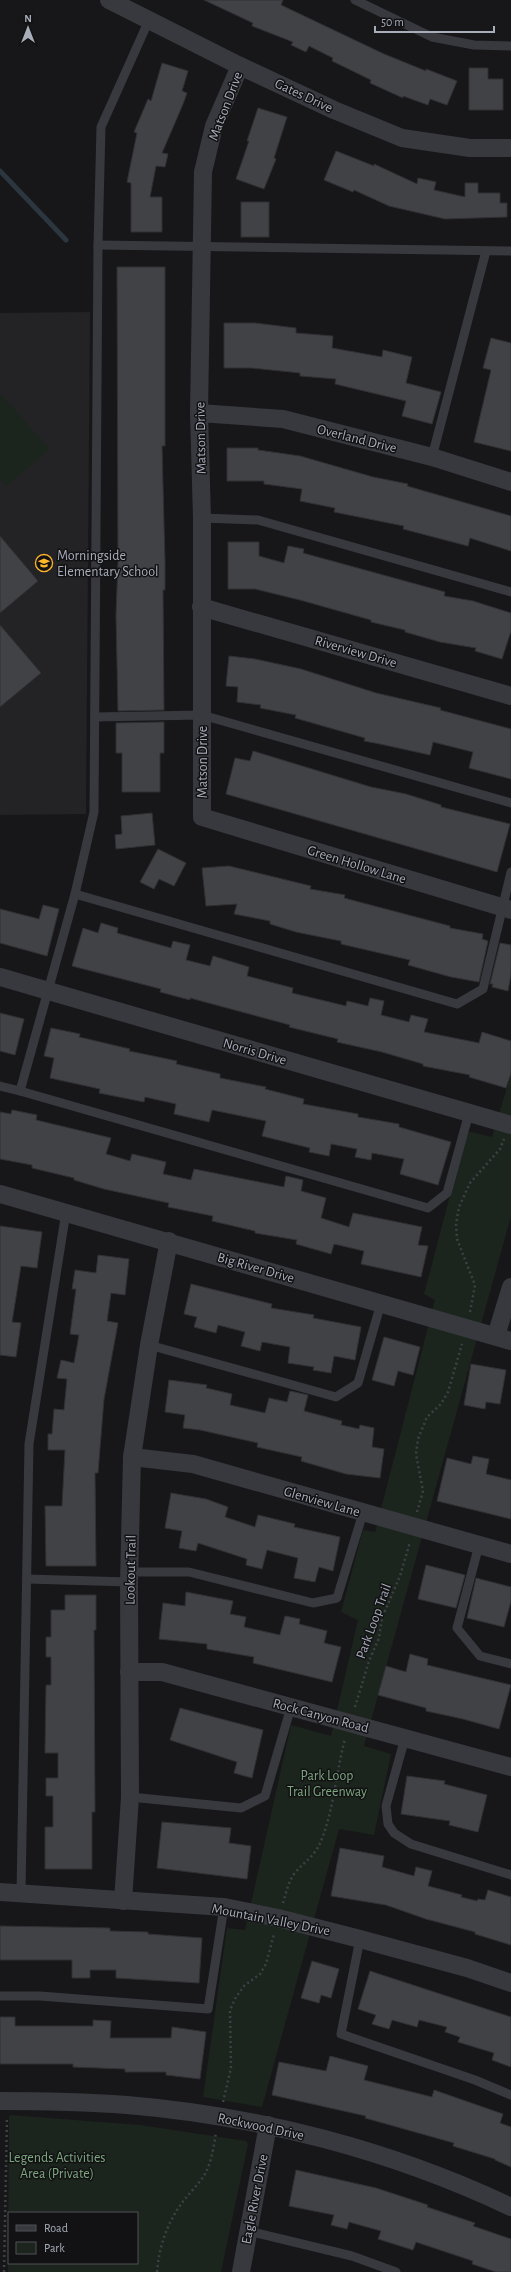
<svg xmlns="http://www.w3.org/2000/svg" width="511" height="2272" font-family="'Alegreya Sans',sans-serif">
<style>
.built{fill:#232326}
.green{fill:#1c251d;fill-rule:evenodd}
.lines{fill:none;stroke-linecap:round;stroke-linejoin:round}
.stream{stroke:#2b363f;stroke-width:5}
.building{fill:#414246;stroke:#313135}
.path{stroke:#3d4046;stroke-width:2.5;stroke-dasharray:2 3;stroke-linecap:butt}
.service{stroke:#37393f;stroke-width:9}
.minor{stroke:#37393f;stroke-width:18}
.labels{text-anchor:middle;stroke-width:3;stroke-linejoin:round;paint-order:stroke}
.street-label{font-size:14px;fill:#a8adba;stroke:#121214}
.poi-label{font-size:14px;fill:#a8adba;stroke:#121214;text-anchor:start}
.park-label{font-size:14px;fill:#7da77f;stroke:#121214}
</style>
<rect width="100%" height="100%" fill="#171719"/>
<polygon class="built" points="90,312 86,814 0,815 0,313"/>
<g class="green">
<polygon points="0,393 50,449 6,486 0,479"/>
<polygon points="511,1074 511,1216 364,1746 391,1754 374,1835 339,1829 262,2107 203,2097 227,1928 245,1930 291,1725 331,1736 358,1620 341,1612 363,1530 375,1532 435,1300 424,1294 467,1131 492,1137"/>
<path d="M 10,2115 L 140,2125 L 246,2141 L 248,2144 L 221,2272 L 8,2272 L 9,2118 ZM 9,2213 L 137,2213 L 137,2263 L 9,2263 Z"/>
</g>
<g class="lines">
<polyline class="stream" points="0,171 66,240"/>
</g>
<g class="building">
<polygon points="204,0 283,0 281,5 384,54 426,71 426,69 457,81 447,105 430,99 428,105 403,96 403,98 370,83 371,80 332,61 333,58 309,46 306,52 291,45 293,42 252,26 253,23"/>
<polygon points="162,63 188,71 182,91 187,93 183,104 162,153 168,154 165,167 156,166 150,197 162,197 162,232 131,232 131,183 127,182 137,133 134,132 148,99 151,101"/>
<polygon points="469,68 488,68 488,79 503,79 503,110 469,110"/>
<polygon points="258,108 287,117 274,158 276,159 264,189 236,179 249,141 247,141"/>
<polygon points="336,151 374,166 374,164 417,184 418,178 436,182 434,190 465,197 465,183 478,183 478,193 500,193 500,203 507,203 507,217 445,219 389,206 354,190 353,192 324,180"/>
<rect x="241" y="202" width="28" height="35"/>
<polygon points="117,267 165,267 165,446 162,446 165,562 165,590 163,590 164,710 118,711 116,615 118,562"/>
<polygon points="224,323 255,323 296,328 296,333 333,336 332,348 382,357 383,350 412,357 406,383 441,392 432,424 402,416 406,401 335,384 336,379 300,376 300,373 252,368 224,368"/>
<polygon points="491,338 511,343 511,451 474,442 491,370 483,368"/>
<polygon points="227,448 258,448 258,450 300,456 373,477 408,484 407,486 511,516 511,551 470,538 468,546 403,529 404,526 334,512 335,508 300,501 302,489 264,484 264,481 227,481"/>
<polygon points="0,536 38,581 0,613"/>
<polygon points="228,542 259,542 259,556 284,563 288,546 304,549 303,553 445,592 444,596 473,601 511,613 511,631 502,659 475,651 476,648 440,642 405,632 405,630 371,622 371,620 300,600 255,589 228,589"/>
<polygon points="0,625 41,673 0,707"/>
<polygon points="229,656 255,659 301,669 376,693 441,708 440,710 511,729 511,779 469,768 473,752 433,742 430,755 380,744 364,741 365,738 295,718 296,715 260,708 261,705 237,702 238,687 226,686"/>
<polygon points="164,722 164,753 160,753 160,792 122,792 122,753 116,753 116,723"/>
<polygon points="253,751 371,787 406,794 441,805 441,807 510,824 497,872 226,794 235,758 250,761"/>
<polygon points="152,813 155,845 116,849 115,835 122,834 121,816"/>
<polygon points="158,849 186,863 174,886 159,879 154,889 140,882"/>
<polygon points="229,866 311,886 310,889 345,895 344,898 450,926 450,928 483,934 482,939 488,941 479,982 451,977 408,965 410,960 341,944 341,941 296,932 270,924 270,921 234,914 237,904 206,906 202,868"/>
<polygon points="43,905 59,909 47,956 0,943 0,909 39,919"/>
<polygon points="101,923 118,928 117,933 171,948 173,941 190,945 186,960 210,966 213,956 249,967 247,976 293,988 292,993 346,1006 347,1001 368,1006 370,998 384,1001 381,1015 409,1022 411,1015 428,1019 424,1032 479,1043 482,1032 511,1041 511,1073 506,1088 469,1077 470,1075 423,1066 423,1064 382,1052 337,1042 338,1039 289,1027 290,1025 190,998 190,1000 160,992 161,989 72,966 83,928 98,933"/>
<polygon points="500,943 511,945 511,974 508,991 492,987 493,984 490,984"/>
<polygon points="0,1013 24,1019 15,1055 0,1051"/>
<polygon points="51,1028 80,1034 79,1037 130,1049 129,1051 177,1061 176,1064 220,1074 220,1078 266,1087 265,1089 304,1099 303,1104 358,1114 358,1117 399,1124 399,1127 451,1142 438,1185 400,1174 404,1159 372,1153 371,1160 355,1157 357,1149 331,1144 329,1156 309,1152 310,1148 262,1136 266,1121 212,1110 209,1122 174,1114 176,1104 145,1097 144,1102 99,1093 100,1089 50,1078 54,1058 44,1056"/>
<polygon points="12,1110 37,1115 36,1120 111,1138 106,1154 130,1161 132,1154 166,1162 163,1174 191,1180 194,1169 284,1187 286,1176 303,1180 301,1191 326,1198 321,1218 349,1227 353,1213 422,1227 418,1245 428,1246 421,1277 361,1264 364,1251 334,1244 331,1254 296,1244 297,1240 255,1233 255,1231 212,1221 213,1216 168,1207 169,1203 104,1189 74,1180 74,1178 32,1168 32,1165 0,1159 0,1112 11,1114"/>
<polygon points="0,1226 42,1232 37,1268 21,1266 12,1322 21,1323 16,1357 0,1355"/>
<polygon points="98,1255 129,1259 125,1295 111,1293 107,1321 118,1323 104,1399 98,1473 95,1473 96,1566 46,1566 45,1506 62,1506 65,1450 48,1450 48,1434 52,1434 54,1409 64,1410 67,1379 57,1378 61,1360 74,1363 79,1335 70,1334 76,1289 72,1289 75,1270 96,1273"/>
<polygon points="191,1284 272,1304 271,1308 314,1315 313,1318 361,1327 355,1360 334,1356 331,1373 313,1370 314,1367 288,1363 290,1347 262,1342 260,1351 241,1346 245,1332 218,1325 216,1333 194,1327 197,1317 184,1314"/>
<polygon points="384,1337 420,1347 413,1375 398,1371 394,1386 372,1380"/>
<polygon points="471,1364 506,1370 500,1404 486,1402 485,1409 464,1405"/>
<polygon points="169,1380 207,1385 206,1388 232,1394 230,1405 265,1413 269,1398 287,1402 290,1391 308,1395 304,1411 342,1421 341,1425 359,1429 360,1425 374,1428 372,1447 384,1449 380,1478 346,1474 301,1461 302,1457 257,1447 258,1443 200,1430 183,1428 185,1415 165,1412"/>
<polygon points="473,1456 489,1459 486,1474 511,1480 511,1519 437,1501 447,1458 471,1464"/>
<polygon points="171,1493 206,1499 228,1507 225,1517 255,1527 258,1515 295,1524 294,1527 340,1537 333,1571 319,1567 315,1582 294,1578 298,1558 267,1550 262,1569 246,1565 247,1559 198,1543 196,1551 179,1548 182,1531 165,1528"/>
<polygon points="426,1565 465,1575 456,1608 418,1599"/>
<polygon points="476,1578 511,1587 511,1601 504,1627 467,1618"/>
<polygon points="186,1592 233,1601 230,1614 246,1617 244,1627 280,1635 285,1616 300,1619 299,1624 327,1631 324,1643 341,1647 332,1682 253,1663 254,1657 207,1649 207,1644 159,1639 163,1603 185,1606"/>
<polygon points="65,1595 96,1595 96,1630 94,1630 95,1812 92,1812 92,1869 45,1869 45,1827 53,1827 53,1796 46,1796 46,1778 58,1778 58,1753 45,1753 46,1685 51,1685 51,1657 46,1657 46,1637 51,1637 51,1610 65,1610"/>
<polygon points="410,1654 428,1659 427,1665 511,1685 499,1729 463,1719 426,1711 426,1708 378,1695 386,1666 406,1672"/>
<polygon points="180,1708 263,1730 252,1778 234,1773 237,1762 170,1740"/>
<polygon points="407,1776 445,1781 444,1784 487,1795 478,1832 449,1825 450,1821 401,1814"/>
<polygon points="162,1822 231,1828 229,1843 251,1846 247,1879 157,1868"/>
<polygon points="340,1848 384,1856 382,1867 414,1876 416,1867 432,1871 428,1886 462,1895 461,1897 477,1901 478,1899 485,1900 488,1890 511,1897 511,1945 475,1934 475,1932 426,1919 386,1905 331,1896"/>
<polygon points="0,1926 110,1928 110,1931 148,1932 148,1934 202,1938 199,1983 116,1978 116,1970 90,1970 90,1978 72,1978 72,1960 0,1960"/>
<polygon points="312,1961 339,1969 331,1998 321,1995 319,2003 301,1998"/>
<polygon points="370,1971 511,2017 511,2067 492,2060 494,2053 458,2042 460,2037 445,2032 447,2027 419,2020 417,2027 392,2020 389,2029 372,2024 376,2015 358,2009"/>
<polygon points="0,2017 15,2017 15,2026 93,2026 93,2020 111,2021 110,2038 171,2038 172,2027 206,2032 200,2079 166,2075 166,2072 125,2072 125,2069 73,2067 73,2064 0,2064"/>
<polygon points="330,2056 368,2066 364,2080 432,2097 434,2090 503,2114 500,2123 511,2127 511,2167 495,2160 495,2159 453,2146 454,2143 365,2118 366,2116 272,2095 279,2062 326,2071"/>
<polygon points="296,2170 376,2188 428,2205 427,2207 475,2223 473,2226 511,2239 511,2272 496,2272 472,2264 473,2261 416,2242 413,2250 378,2239 381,2231 349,2222 347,2229 331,2225 334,2215 289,2206"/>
</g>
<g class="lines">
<g class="path">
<polyline points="470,1312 475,1285 457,1239 456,1224 459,1207 470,1183 500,1149 504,1139"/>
<polyline points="417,1512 423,1491 416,1454 418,1439 427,1417 441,1404 448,1392 462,1344"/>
<polyline points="355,1707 369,1661 379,1638 382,1618 400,1576 410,1542"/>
<path d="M 283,1903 C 286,1893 288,1883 294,1874 C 304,1861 314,1858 321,1841 C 334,1809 336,1772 345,1739"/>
<polyline points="223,2102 231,2068 230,2010 236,1997 244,1986 260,1974 266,1964 274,1934"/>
<polyline points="4,2272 7,2117"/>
<path d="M 157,2272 C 159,2247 167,2223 182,2203 C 189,2193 199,2184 205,2174 C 212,2161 214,2145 216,2132"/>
</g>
<g class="service">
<polyline points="355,0 432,37 474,45 511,46"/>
<polyline points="98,245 511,251"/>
<polyline points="432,457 486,251"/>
<polyline points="202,518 258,520 511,592"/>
<polyline points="95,717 202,715 511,803"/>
<polyline points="75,894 457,1004 483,989 511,872"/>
<polyline points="0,1086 20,1091 75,894 94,812 98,245 101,127 149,20"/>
<polyline points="20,1091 428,1208 447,1193 469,1113"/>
<polyline points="149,1345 336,1397 358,1383 381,1303"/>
<polyline points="479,1545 457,1628 480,1656 511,1664"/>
<polyline points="130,1572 189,1572 313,1603 337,1598 363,1513"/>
<polyline points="27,1579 129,1582"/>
<polyline points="405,1738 386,1806 388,1824 394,1833 411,1844 511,1875"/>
<polyline points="130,1797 241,1808 265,1796 291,1707"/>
<polyline points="21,1892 29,1444 66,1212"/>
<polyline points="360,1939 341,2034 475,2080 511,2095"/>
<polyline points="0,1996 40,1996 208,2009 224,1907"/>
<polyline points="248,2231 352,2256 396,2272"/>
</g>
<g class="minor">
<polyline points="109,0 240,66 334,110 402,138 470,148 511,148"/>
<polyline points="240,66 214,126 203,172 199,413 202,518 202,817 511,910"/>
<polyline points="199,413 283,419 432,457 511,482"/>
<polyline points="201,607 511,696"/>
<polyline points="0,977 511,1125"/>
<polyline points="0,1194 511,1341"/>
<polyline points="496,1336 511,1287"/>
<polyline points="132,1457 193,1464 511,1554"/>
<polyline points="129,1672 162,1672 511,1767"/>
<polyline points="0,1892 224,1907 278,1918 360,1939 467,1968 511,1983"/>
<polyline points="123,1901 130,1797 129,1582 132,1457 149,1345 169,1241"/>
<path d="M 0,2101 C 42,2101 85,2102 127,2105 C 259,2116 391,2150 511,2207"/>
<polyline points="241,2272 268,2125"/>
</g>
</g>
<defs>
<g id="school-ring" transform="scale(0.9)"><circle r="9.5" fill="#121214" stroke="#ffb629" stroke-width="1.5"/><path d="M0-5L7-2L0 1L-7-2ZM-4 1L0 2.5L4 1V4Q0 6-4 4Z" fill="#ffb629"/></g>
</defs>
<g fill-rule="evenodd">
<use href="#school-ring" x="44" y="563"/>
</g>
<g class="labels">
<g class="street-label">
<text transform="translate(304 95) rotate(25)" y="5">Gates Drive</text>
<text transform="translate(225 106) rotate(-69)" y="5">Matson Drive</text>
<text transform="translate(200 438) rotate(-91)" y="5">Matson Drive</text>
<text transform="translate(357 438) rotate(14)" y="5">Overland Drive</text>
<text transform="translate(356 651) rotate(16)" y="5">Riverview Drive</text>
<text transform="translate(202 762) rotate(-90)" y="5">Matson Drive</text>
<text transform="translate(357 864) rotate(17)" y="5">Green Hollow Lane</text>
<text transform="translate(255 1051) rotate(16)" y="5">Norris Drive</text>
<text transform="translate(256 1267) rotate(16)" y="5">Big River Drive</text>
<text transform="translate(322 1501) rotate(16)" y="5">Glenview Lane</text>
<text transform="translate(130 1570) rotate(-89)" y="5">Lookout Trail</text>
<text transform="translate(373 1621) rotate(-70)" y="5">Park Loop Trail</text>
<text transform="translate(321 1715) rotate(15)" y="5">Rock Canyon Road</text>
<text transform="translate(271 1919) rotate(11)" y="5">Mountain Valley Drive</text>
<text transform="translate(261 2126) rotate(12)" y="5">Rockwood Drive</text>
<text transform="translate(254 2199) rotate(-79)" y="5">Eagle River Drive</text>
</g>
<g class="poi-label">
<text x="57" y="560">Morningside<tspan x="57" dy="16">Elementary School</tspan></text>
</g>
<g class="park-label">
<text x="327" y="1780">Park Loop<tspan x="327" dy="16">Trail Greenway</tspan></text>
<text x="57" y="2162">Legends Activities<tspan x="57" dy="16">Area (Private)</tspan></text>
</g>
</g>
<rect x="8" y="2212" width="130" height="52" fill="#121214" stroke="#4e5056"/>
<rect x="16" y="2225" width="20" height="6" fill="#37393f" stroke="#4e5056"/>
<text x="44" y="2232" font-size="12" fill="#a8adba">Road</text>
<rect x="16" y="2242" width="20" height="12" fill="#1c251d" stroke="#4e5056"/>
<text x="44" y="2252" font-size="12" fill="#a8adba">Park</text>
<g transform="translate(28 28)" stroke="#121214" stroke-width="3" paint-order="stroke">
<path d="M0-3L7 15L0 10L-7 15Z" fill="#a8adba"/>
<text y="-6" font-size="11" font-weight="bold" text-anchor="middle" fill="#a8adba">N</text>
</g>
<path d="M375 26v6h119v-6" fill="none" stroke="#a8adba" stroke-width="2"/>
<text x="381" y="26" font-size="12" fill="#a8adba" stroke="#121214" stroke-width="3" paint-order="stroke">50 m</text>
</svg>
